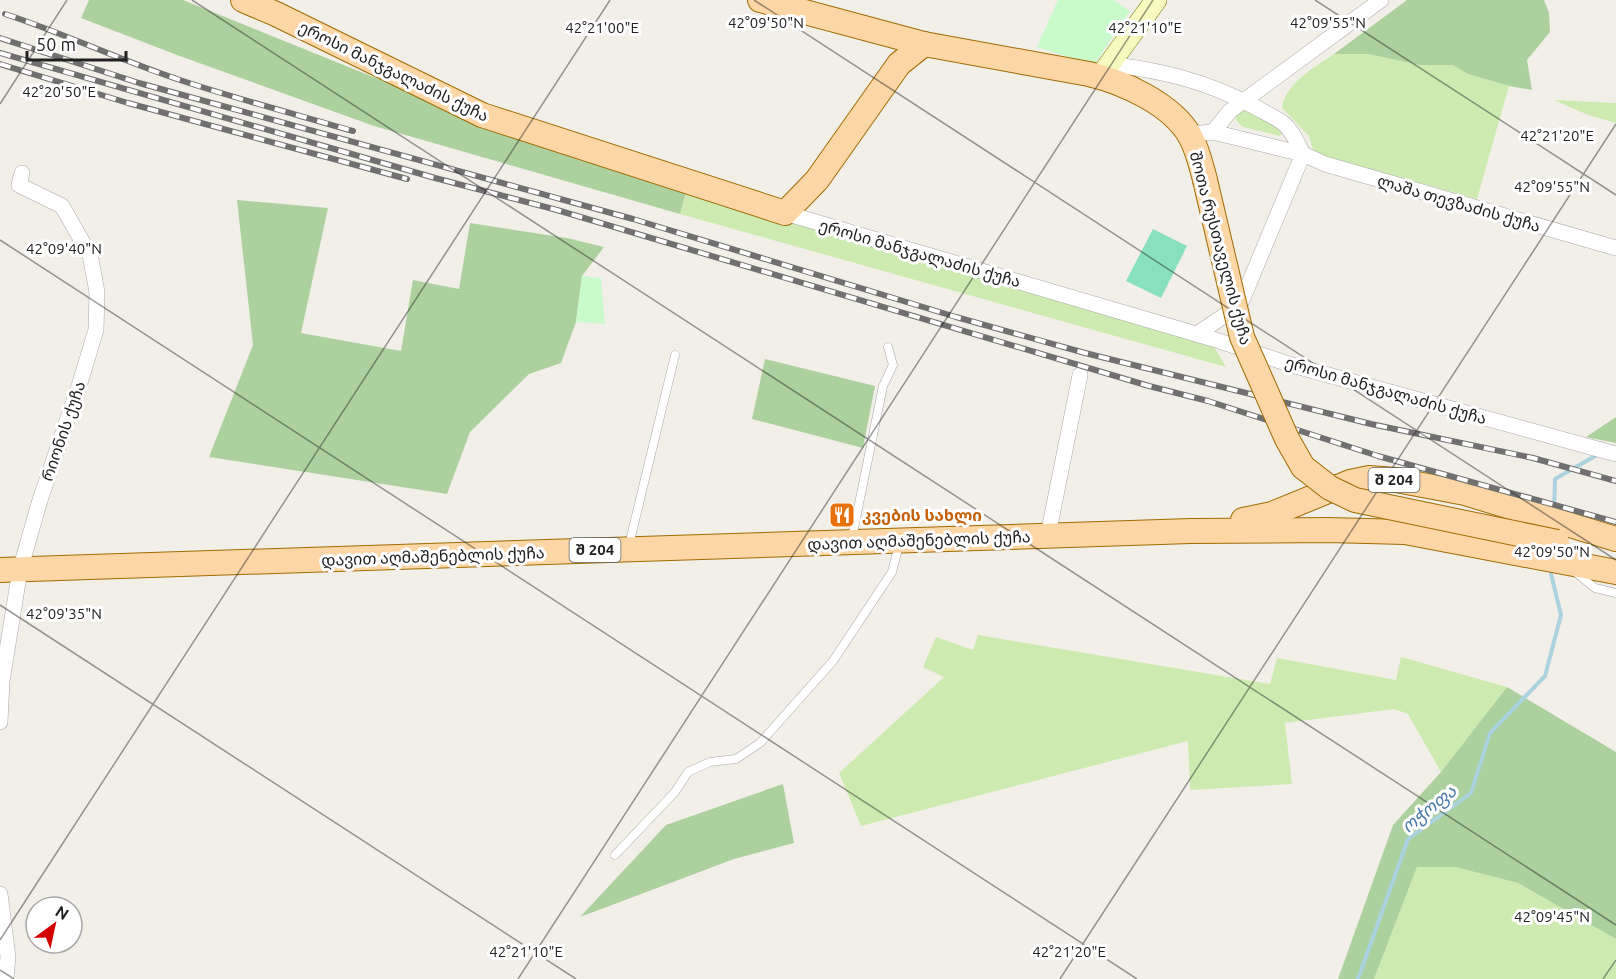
<svg xmlns="http://www.w3.org/2000/svg" width="1616" height="979" font-family="Ubuntu,'Noto Sans Georgian',sans-serif">
<style>
.grass{fill:#cdebb0}
.forest{fill:#add19e}
.park{fill:#c8facc}
.pitch{fill:#88e0be}
.lines{fill:none;stroke-linecap:round;stroke-linejoin:round}
.stream{stroke:#aad3df;stroke-width:4}
.lane-casing{stroke:#a9a9a9;stroke-width:9}
.street-casing{stroke:#a9a9a9;stroke-width:16}
.secondary-casing{stroke:#707d05;stroke-width:22}
.primary-casing{stroke:#a06b00;stroke-width:26}
.lane{stroke:#fff;stroke-width:8}
.street{stroke:#fff;stroke-width:15}
.secondary{stroke:#f7fabf;stroke-width:21}
.primary{stroke:#fcd6a4;stroke-width:24}
.rail-casing{stroke:#707070;stroke-width:6}
.rail{stroke:#fff;stroke-width:4;stroke-dasharray:11;stroke-linecap:butt}
.primary-bridge-casing{stroke:#a06b00;stroke-width:26;stroke-linecap:butt}
.primary-bridge{stroke:#fcd6a4;stroke-width:24}
.ticks{fill:none;stroke:#222;stroke-width:1.5;stroke-opacity:0.45}
.labels{text-anchor:middle;stroke-width:6;stroke-linejoin:round;paint-order:stroke}
.shield{fill:#fff;stroke:#646464;stroke-width:1.5}
.shield-label{font-size:15px;font-weight:bold;fill:#222}
.street-label{font-size:16px;fill:#222;stroke:#fff}
.food-label{font-size:16px;font-weight:bold;fill:#c56008;stroke:#fff;text-anchor:start}
.water-label{font-size:18px;font-style:italic;fill:#4a7aab;stroke:#fff}
.ticks-label{font-size:15px;text-anchor:middle;fill:#222;stroke:#fff;stroke-width:6;stroke-linejoin:round;paint-order:stroke}
</style>
<rect width="100%" height="100%" fill="#f2efe9"/>
<g class="grass">
<path d="M 1334,54 L 1368,54 L 1420,65 L 1453,64 L 1468,74 L 1509,86 L 1477,199 L 1314,153 L 1309,136 L 1282,108 C 1287,81 1313,69 1334,54 Z"/>
<polygon points="1554,100 1616,103 1616,123 1588,115"/>
<polygon points="1242,110 1249,111 1282,129 1282,133 1280,136 1276,135 1243,127 1236,120 1236,116"/>
<polygon points="686,194 1029,288 1213,345 1226,367 680,214"/>
<polygon points="978,635 1270,684 1277,658 1396,680 1401,657 1507,687 1441,772 1408,714 1394,709 1285,723 1292,784 1190,790 1188,741 861,826 839,773 944,677 923,667 936,637 973,650"/>
<polygon points="1417,867 1455,867 1518,883 1616,939 1616,979 1374,979"/>
</g>
<g class="forest">
<polygon points="89,0 183,0 445,106 687,189 680,214 374,126 177,55 81,18"/>
<polygon points="1407,0 1544,0 1549,13 1550,32 1527,60 1532,90 1509,86 1468,74 1453,65 1420,65 1368,54 1334,54"/>
<polygon points="237,200 328,208 301,333 401,351 413,280 459,289 470,223 567,238 604,247 582,276 576,322 561,363 529,374 470,432 447,494 209,457 253,345"/>
<polygon points="765,359 875,386 863,448 752,419"/>
<polygon points="1616,417 1616,443 1586,437"/>
<polygon points="1507,687 1616,752 1616,939 1518,883 1455,867 1417,867 1374,979 1338,979 1393,825 1441,772"/>
<polygon points="783,784 794,843 734,859 580,917 666,825"/>
</g>
<g class="park">
<polygon points="1058,0 1113,0 1130,11 1094,65 1037,47"/>
<polygon points="582,276 601,278 605,324 576,322"/>
</g>
<polygon class="pitch" points="1153,229 1187,246 1161,298 1126,281"/>
<g class="lines">
<g class="stream">
<polyline points="1554,511 1555,479 1597,455"/>
<polyline points="1358,979 1408,839 1471,793 1490,733 1545,676 1561,615 1551,574"/>
</g>
<g class="lane-casing">
<g id="lane">
<polyline points="852,538 883,386 893,365 888,347"/>
<polyline points="629,545 675,355"/>
<polyline points="1575,572 1595,588 1616,593"/>
<polyline points="615,855 675,792 688,772 710,762 736,759 760,743 833,661 892,572 899,545"/>
</g>
</g>
<g class="street-casing">
<g id="street">
<path d="M 1109,64 C 1164,71 1206,81 1255,107 C 1264,112 1275,117 1283,123 C 1293,131 1297,143 1303,154"/>
<polyline points="1213,132 1230,111 1381,0"/>
<polyline points="1189,134 1213,132 1303,154 1325,164 1616,248"/>
<polyline points="785,213 1213,339 1292,365 1616,454"/>
<polyline points="1197,334 1240,305 1303,154"/>
<polyline points="1048,535 1080,375"/>
<polyline points="0,722 2,681 20,570 40,500 79,386 96,330 97,292 90,255 62,206 19,185 22,173"/>
<polyline points="0,894 8,957 6,979"/>
</g>
</g>
<g class="secondary-casing">
<polyline id="secondary" points="1100,77 1156,0"/>
</g>
<g class="primary-casing">
<g id="primary">
<polyline points="243,0 276,14 482,115 785,213 817,180 899,64 924,44"/>
<path d="M 760,0 L 924,44 L 1089,74 C 1123,82 1172,104 1190,136 C 1198,150 1201,165 1205,180"/>
<polyline points="1243,520 1272,514 1350,482 1369,478 1396,480 1465,493 1616,539"/>
<polyline points="0,570 1191,531 1328,530 1405,532 1616,572"/>
</g>
</g>
<use href="#lane" class="lane"/>
<use href="#street" class="street"/>
<use href="#secondary" class="secondary"/>
<use href="#primary" class="primary"/>
<g class="rail-casing">
<g id="rail">
<path d="M 5,14 C 66,34 124,62 186,82 C 241,100 298,115 353,131"/>
<polyline points="0,38 139,83 633,219 956,317 1085,353 1371,424 1533,458 1616,481"/>
<polyline points="0,53 435,178 557,210 1149,386 1208,401 1378,456 1616,522"/>
<polyline points="0,64 128,103 407,179"/>
</g>
</g>
<use href="#rail" class="rail"/>
<g class="primary-bridge-casing">
<polyline id="primary-bridge" points="1205,180 1242,337 1287,439 1303,467 1330,488 1355,500 1557,542"/>
</g>
<use href="#primary-bridge" class="primary-bridge"/>
</g>
<path class="ticks" d="M 192,0 L 1616,925M 754,0 L 1616,560M 1315,0 L 1616,195M 0,104 L 67,0M 0,240 L 1137,979M 0,605 L 576,979M 0,940 L 610,0M 0,970 L 14,979M 518,979 L 1153,0M 1060,979 L 1616,124M 1603,979 L 1616,960"/>
<defs>
<g id="restaurant-square" transform="scale(1.35)"><rect x="-9" y="-9" width="18" height="18" rx="4" fill="#e8710a" stroke="#fff"/><path d="M-5-6h1v4h1v-4h1v4h1v-4h1v5L-1.5 .5V6h-2V.5L-5-1ZM5-6V6H3V1.5H1.5Q1.5-4 5-6Z" fill="#fff"/></g>
</defs>
<g fill-rule="evenodd">
<use href="#restaurant-square" x="842" y="515"/>
</g>
<g class="labels">
<g class="shield">
<rect x="1368.5" y="468" width="51" height="24" rx="4.5"/>
<rect x="569.5" y="538" width="51" height="24" rx="4.5"/>
</g>
<g class="shield-label">
<text x="1394" y="485">შ 204</text>
<text x="595" y="555">შ 204</text>
</g>
<g class="street-label">
<text transform="translate(394 71) rotate(26)" y="6">ეროსი მანჯგალაძის ქუჩა</text>
<text transform="translate(1459 203) rotate(16)" y="6">ლაშა თევზაძის ქუჩა</text>
<text transform="translate(1221 248) rotate(75)" y="6">შოთა რუსთაველის ქუჩა</text>
<text transform="translate(920 253) rotate(16)" y="6">ეროსი მანჯგალაძის ქუჩა</text>
<text transform="translate(1386 390) rotate(16)" y="6">ეროსი მანჯგალაძის ქუჩა</text>
<text transform="translate(63 431) rotate(-71)" y="6">რიონის ქუჩა</text>
<text transform="translate(919 540) rotate(-2)" y="6">დავით აღმაშენებლის ქუჩა</text>
<text transform="translate(433 556) rotate(-2)" y="6">დავით აღმაშენებლის ქუჩა</text>
</g>
<g class="food-label">
<text x="862" y="521">კვების სახლი</text>
</g>
<g class="water-label">
<text transform="translate(1429 809) rotate(-39)" y="6">ოჭოფა</text>
</g>
</g>
<g class="ticks-label">
<text x="1328" y="28">42°09'55"N</text>
<text x="766" y="28">42°09'50"N</text>
<text x="602" y="33">42°21'00"E</text>
<text x="1145" y="33">42°21'10"E</text>
<text x="59" y="97">42°20'50"E</text>
<text x="1557" y="141">42°21'20"E</text>
<text x="1552" y="192">42°09'55"N</text>
<text x="64" y="254">42°09'40"N</text>
<text x="1552" y="557">42°09'50"N</text>
<text x="64" y="619">42°09'35"N</text>
<text x="1552" y="922">42°09'45"N</text>
<text x="526" y="957">42°21'10"E</text>
<text x="1069" y="957">42°21'20"E</text>
</g>
<g transform="translate(54 925) rotate(33)"><circle r="28" fill="#ffffff" stroke="#a7a7a7" stroke-width="1.5"/>
<path d="M0-4.5L10 22L0 15L-10 22Z" fill="#d40000"/>
<text y="-9" font-size="16" font-weight="bold" text-anchor="middle" fill="#222222">N</text>
</g>
<path d="M27 51v9h99v-9" fill="none" stroke="#222222" stroke-width="3"/>
<text x="36" y="51" font-size="18" fill="#222222" stroke="#ffffff" stroke-width="4.5" paint-order="stroke">50 m</text>
</svg>
